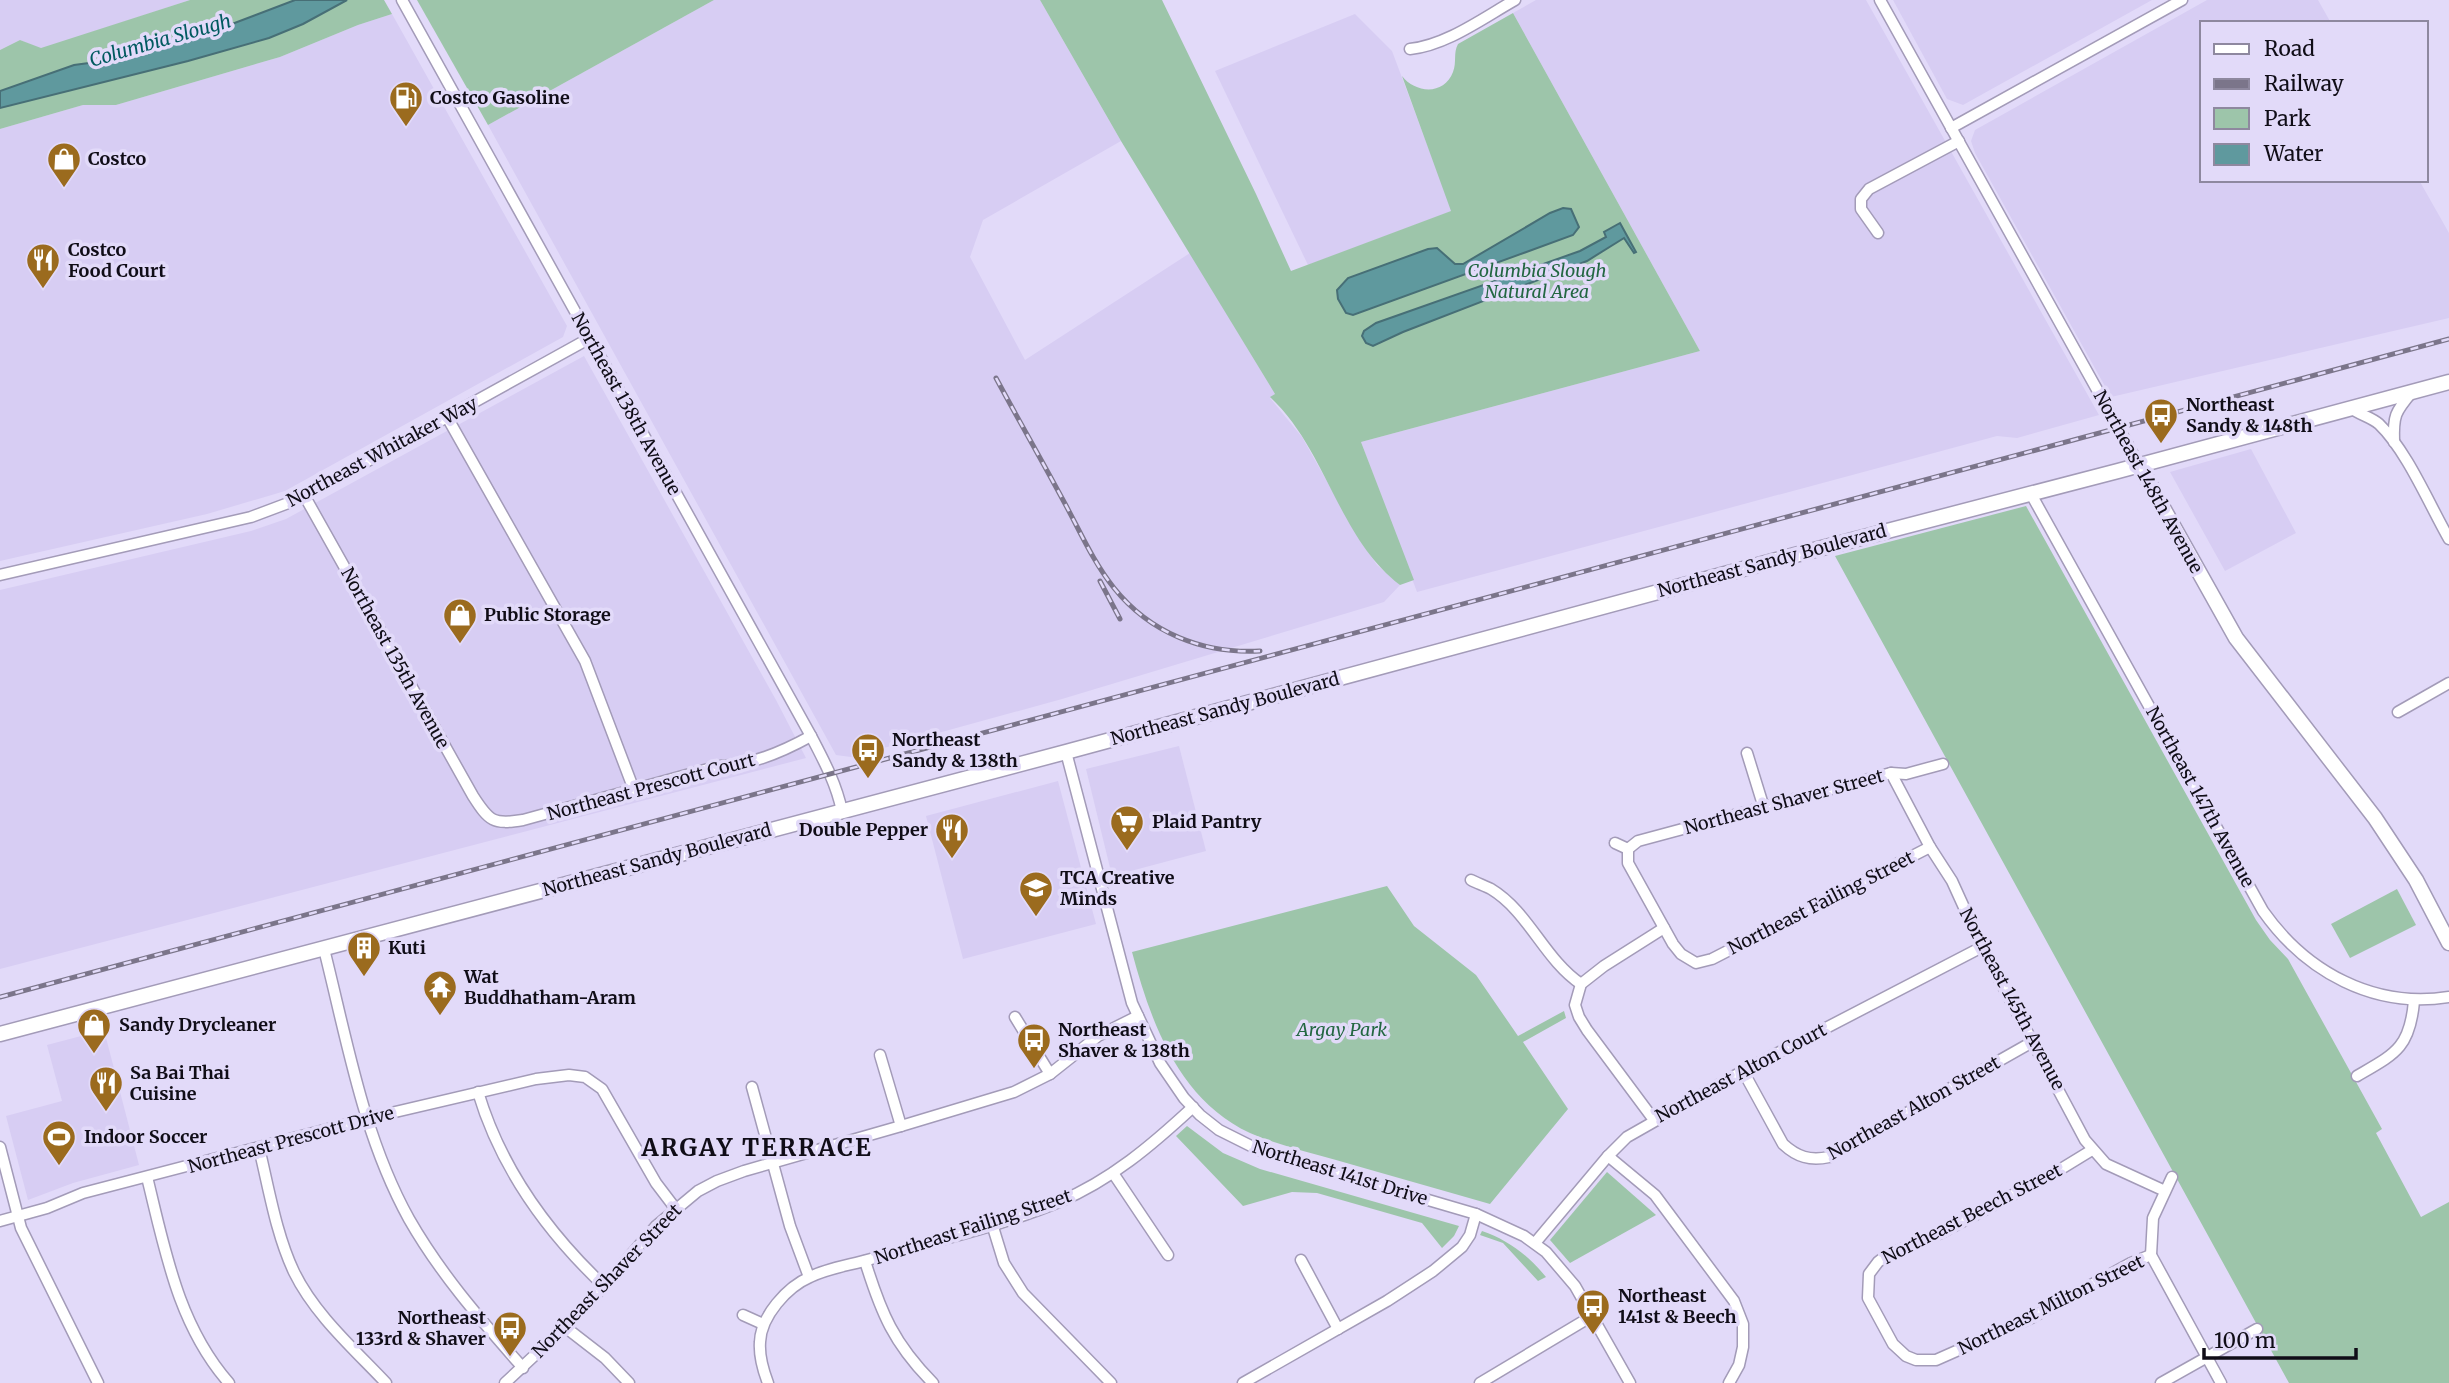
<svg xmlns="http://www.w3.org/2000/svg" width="2449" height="1383" font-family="Merriweather,serif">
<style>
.built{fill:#d7cdf3}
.green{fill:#9dc5aa}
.water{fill:#5f999e;stroke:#476f76;stroke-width:2}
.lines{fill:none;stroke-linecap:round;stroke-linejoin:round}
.minor-casing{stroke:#a39bb8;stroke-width:13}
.major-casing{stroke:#a39bb8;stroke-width:17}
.minor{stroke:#fff;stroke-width:10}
.major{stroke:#fff;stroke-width:14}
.rail-casing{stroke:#7b758a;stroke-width:5}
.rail{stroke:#e2daf9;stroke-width:2.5;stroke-dasharray:8;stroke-linecap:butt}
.labels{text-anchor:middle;stroke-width:7;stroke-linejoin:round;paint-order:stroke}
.poi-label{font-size:18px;font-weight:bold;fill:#100d17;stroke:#e2daf9;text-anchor:start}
.park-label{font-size:18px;font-style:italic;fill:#236742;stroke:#e2daf9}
.street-label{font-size:18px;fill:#100d17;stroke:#e2daf9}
.water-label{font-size:19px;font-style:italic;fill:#005a5f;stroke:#e2daf9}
.district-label{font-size:24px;font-weight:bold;letter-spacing:2px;fill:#100d17;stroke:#e2daf9}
</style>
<rect width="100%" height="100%" fill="#e2daf9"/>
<g class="built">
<polygon points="0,0 190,0 41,49 20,40 0,50"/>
<polygon points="714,0 1040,0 1121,141 983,220 970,257 1025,360 1190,253 1275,394 1270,398 1302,437 1360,540 1377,565 1400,585 1384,602 1062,699 851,757 836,755 488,125"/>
<polygon points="1536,0 1866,0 2099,415 2017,438 1997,436 1417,592 1361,442 1700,351 1513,13"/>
<polygon points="1893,0 2152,0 1963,105 1947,99"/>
<polygon points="2207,0 2318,0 2331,23 2202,23 2202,180 2419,180 2449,233 2449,318 2111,397 1975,153 1971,141 1975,130"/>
<polygon points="392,14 567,326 563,337 285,491 207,514 0,561 0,129 83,105 116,105 280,57 358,25"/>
<polygon points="1355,14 1392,51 1452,211 1308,265 1215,71"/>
<polygon points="584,356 776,700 806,758 0,969 0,590 251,531 286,519"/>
<polygon points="2251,449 2296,533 2225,571 2170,472"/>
<polygon points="1179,746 1206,851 1112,876 1086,769"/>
<polygon points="1058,781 1096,924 963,959 926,816"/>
<polygon points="104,1030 139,1165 73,1183 28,1200 6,1116 62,1101 47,1045"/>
</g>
<g class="green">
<polygon points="190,0 295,0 224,27 202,30 147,49 104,61 74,65 0,91 0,50 20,40 41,48"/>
<polygon points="347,0 384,0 392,14 358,25 280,57 116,105 83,105 0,129 0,108 188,61 269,38 303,24"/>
<polygon points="417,0 714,0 488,125"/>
<path d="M 1040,0 L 1162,0 L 1256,194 L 1291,271 L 1451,211 L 1402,76 C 1415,93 1444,96 1453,72 C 1457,62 1453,53 1458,44 L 1513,13 L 1700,351 L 1361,442 L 1414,580 L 1400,585 C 1338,538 1327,450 1270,397 L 1275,394 L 1121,141 Z"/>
<polygon points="2026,506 2256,920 2270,940 2288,959 2382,1129 2376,1133 2421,1217 2449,1202 2449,1383 2289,1383 1835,556"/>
<path d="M 1387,886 L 1414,926 L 1476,975 L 1518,1036 L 1564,1011 L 1566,1018 L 1523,1042 L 1568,1109 L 1490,1204 C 1439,1189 1387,1175 1336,1160 C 1308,1152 1277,1145 1250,1133 C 1179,1100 1151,1023 1132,952 Z"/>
<polygon points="2397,889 2416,925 2350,958 2331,924"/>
<polygon points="1187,1126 1223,1153 1260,1169 1459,1226 1454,1236 1442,1248 1422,1223 1317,1193 1292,1192 1243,1206 1176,1136"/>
<polygon points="1607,1172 1656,1215 1570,1263 1550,1240"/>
<path d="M 1482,1231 C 1508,1240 1528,1255 1546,1277 L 1538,1281 L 1503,1243 L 1480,1235 Z"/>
</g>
<g class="water">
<polygon points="295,0 347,0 303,24 269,38 188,61 0,108 0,91 74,65 104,61 147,49 203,30 224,27"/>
<polygon points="1563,208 1571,209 1579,227 1573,235 1353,315 1346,313 1338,299 1337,290 1348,278 1428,249 1437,248 1455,264 1463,264 1550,213"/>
<polygon points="1620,223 1636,252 1634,253 1624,238 1587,261 1403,332 1373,346 1366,343 1362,336 1364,331 1376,323 1580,251 1606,237 1604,232"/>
</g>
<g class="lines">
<g class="minor-casing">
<g id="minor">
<path d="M 402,0 L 811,736 C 824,761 836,783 842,811"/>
<polyline points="1880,0 2139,465"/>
<path d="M 1410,49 C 1447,45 1483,18 1515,0"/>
<polyline points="1951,128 2182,0"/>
<polyline points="1878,233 1861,209 1861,199 1869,189 1959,141"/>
<path d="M 2351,408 C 2360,415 2371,417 2379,424 C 2407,451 2429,504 2449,539"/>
<polyline points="447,417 585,661 634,790"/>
<path d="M 2394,442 C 2393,416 2395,412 2412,392"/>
<path d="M 2031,494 L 2263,911 C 2306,972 2374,1009 2449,997"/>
<path d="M 304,495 L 473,796 C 489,821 493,825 523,820 L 719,766 C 750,766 784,751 811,736"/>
<polyline points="0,575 251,517 291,502 324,485 590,338"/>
<polyline points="2398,712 2449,683"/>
<polyline points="1066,752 1132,1003 1160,1063 1184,1098 1200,1115 1219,1130 1261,1151 1476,1214 1524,1236 1546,1252 1575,1286 1630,1383"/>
<polyline points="1747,753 1764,808"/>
<polyline points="1891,773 1930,847 1952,881 1982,947 2085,1140 2106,1164 2165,1191"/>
<polyline points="1615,843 1628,849"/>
<polyline points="1628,849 1628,863 1673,944 1681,954 1696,963 1712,959 1930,847"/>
<polyline points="1628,849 1638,841 1891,773 1906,774 1943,764"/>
<path d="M 1471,880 C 1477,883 1485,886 1491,889 C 1529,912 1544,959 1581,984"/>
<path d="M 324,949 C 347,1040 363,1136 409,1219 C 441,1275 481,1320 523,1368"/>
<polyline points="1015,1017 1050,1074"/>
<polyline points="880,1055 901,1126"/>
<path d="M 1743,1071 L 1783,1144 C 1797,1157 1810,1161 1829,1157 L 2034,1041"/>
<path d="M 2357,1076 C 2395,1054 2410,1048 2414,1001"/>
<polyline points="752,1087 790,1226 809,1277"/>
<path d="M 478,1092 C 501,1169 547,1232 604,1286"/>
<polyline points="1654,1120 1587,1030 1579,1017 1575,1005 1581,984 1604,966 1664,928"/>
<polyline points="0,1147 21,1228 98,1383"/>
<path d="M 259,1148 C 269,1189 276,1234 294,1272 C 315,1315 354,1349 386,1383"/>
<polyline points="2092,1150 2056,1172 1941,1233 1887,1255 1878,1262 1869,1274 1868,1298 1893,1344 1906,1356 1916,1360 1936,1360 2031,1318 2131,1263 2151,1255"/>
<polyline points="1608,1156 1655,1195 1734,1301 1743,1324 1743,1347 1739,1365 1729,1383"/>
<polyline points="1113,1173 1168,1255"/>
<path d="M 147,1177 C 165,1250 178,1325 229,1383"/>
<polyline points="2172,1177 2153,1218 2151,1255 2221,1383"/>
<polyline points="0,1221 47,1208 83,1193 378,1116 536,1079 569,1075 585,1077 602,1089 656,1183 675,1208"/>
<polyline points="992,1224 1004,1263 1023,1293 1111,1383"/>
<polyline points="1535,1243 1608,1156 1627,1137 1743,1071 1982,947"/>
<polyline points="1301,1260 1338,1329"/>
<path d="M 865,1261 C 881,1313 894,1344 933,1383"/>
<polyline points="743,1315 763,1324"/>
<polyline points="565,1327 605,1358 629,1383"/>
<polyline points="505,1383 565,1327 604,1286 656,1226 698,1191 717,1181 744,1171 901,1126 1014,1092 1050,1074 1098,1036 1138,1016"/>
<path d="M 768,1383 C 763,1370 759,1355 760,1342 C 761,1316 787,1287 810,1277 C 828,1268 851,1265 871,1259 C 933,1241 999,1227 1059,1202 C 1111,1180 1152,1145 1193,1107"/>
<polyline points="1243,1383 1387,1301 1433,1271 1462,1247 1470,1235 1476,1214"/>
<polyline points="1480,1383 1592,1316"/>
<polyline points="2161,1383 2257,1329"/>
</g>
</g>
<g class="major-casing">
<g id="major">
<polyline points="2139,465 2236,638 2375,818 2416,880 2449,943"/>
<polyline points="0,1034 1066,752 1795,555 2118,471 2449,382"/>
</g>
</g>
<use href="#minor" class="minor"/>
<use href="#major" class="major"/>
<g class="rail-casing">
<g id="rail">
<path d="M 996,378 C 1018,419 1041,459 1063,500 C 1079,529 1093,562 1114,588 C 1150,633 1203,654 1260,651"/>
<polyline points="1100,581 1120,619"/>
<polyline points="0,997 2449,339"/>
</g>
</g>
<use href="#rail" class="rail"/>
</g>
<defs>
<g id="fuel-pin" transform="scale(1.75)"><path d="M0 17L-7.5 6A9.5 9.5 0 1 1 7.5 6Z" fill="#9b6b1e" stroke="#e2daf9"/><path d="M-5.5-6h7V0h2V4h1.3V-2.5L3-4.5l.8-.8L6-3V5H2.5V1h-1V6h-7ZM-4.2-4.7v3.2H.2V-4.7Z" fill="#fff"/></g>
<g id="shop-pin" transform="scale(1.75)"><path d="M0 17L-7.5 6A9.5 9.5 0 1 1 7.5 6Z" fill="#9b6b1e" stroke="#e2daf9"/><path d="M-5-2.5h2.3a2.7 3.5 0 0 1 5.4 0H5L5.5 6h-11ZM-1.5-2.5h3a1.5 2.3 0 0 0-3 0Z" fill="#fff"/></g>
<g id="restaurant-pin" transform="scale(1.75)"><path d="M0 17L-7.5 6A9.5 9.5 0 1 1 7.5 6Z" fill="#9b6b1e" stroke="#e2daf9"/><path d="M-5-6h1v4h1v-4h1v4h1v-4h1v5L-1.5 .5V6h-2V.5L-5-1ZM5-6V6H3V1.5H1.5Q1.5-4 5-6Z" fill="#fff"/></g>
<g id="bus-pin" transform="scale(1.75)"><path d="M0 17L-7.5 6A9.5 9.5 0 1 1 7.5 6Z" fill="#9b6b1e" stroke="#e2daf9"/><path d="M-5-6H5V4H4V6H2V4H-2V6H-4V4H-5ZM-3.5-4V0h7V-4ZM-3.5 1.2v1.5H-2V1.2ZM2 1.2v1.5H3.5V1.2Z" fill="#fff"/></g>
<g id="supermarket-pin" transform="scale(1.75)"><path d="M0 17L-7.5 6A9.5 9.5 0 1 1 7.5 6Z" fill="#9b6b1e" stroke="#e2daf9"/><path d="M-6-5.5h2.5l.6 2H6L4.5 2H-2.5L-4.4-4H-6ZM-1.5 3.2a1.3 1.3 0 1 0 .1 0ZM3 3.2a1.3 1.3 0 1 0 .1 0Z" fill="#fff"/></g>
<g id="school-pin" transform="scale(1.75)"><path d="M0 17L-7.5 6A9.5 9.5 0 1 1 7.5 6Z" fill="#9b6b1e" stroke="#e2daf9"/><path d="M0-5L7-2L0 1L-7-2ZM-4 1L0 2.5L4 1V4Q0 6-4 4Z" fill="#fff"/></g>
<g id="building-pin" transform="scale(1.75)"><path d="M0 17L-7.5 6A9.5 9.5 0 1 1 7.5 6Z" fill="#9b6b1e" stroke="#e2daf9"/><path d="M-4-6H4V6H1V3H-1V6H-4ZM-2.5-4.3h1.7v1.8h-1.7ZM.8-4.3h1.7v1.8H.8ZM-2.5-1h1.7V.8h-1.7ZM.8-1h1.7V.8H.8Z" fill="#fff"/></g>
<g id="temple-pin" transform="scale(1.75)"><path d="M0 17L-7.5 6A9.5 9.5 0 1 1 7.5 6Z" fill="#9b6b1e" stroke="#e2daf9"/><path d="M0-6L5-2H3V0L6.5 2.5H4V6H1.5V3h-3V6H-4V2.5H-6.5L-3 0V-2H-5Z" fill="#fff"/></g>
<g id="stadium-pin" transform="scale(1.75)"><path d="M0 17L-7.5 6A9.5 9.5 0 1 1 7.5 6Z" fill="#9b6b1e" stroke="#e2daf9"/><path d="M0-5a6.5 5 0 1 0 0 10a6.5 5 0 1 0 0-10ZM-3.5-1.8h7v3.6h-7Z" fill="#fff"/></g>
</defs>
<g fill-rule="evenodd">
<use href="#fuel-pin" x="406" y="98"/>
<use href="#shop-pin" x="64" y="159"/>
<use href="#restaurant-pin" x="43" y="260"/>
<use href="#bus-pin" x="2161" y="415"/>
<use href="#shop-pin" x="460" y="615"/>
<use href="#bus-pin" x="868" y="750"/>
<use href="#supermarket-pin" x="1127" y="822"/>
<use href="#restaurant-pin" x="952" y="830"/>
<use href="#school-pin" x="1036" y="888"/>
<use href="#building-pin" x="364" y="948"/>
<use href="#temple-pin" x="440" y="987"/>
<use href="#shop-pin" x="94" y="1025"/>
<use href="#bus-pin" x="1034" y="1040"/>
<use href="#restaurant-pin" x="106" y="1083"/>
<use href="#stadium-pin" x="59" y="1137"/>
<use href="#bus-pin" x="1593" y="1306"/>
<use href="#bus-pin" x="510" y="1328"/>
</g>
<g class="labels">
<g class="poi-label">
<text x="430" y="104">Costco Gasoline</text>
<text x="88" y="165">Costco</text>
<text x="68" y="256">Costco<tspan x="68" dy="21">Food Court</tspan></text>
<text x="2186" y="411">Northeast<tspan x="2186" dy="21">Sandy &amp; 148th</tspan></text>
<text x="484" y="621">Public Storage</text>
<text x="892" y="746">Northeast<tspan x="892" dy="21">Sandy &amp; 138th</tspan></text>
<text x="1152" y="828">Plaid Pantry</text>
<text x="928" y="836" text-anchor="end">Double Pepper</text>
<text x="1060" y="884">TCA Creative<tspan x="1060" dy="21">Minds</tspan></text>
<text x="388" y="954">Kuti</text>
<text x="464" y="983">Wat<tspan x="464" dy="21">Buddhatham-Aram</tspan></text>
<text x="119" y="1031">Sandy Drycleaner</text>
<text x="1058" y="1036">Northeast<tspan x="1058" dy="21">Shaver &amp; 138th</tspan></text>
<text x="130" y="1079">Sa Bai Thai<tspan x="130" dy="21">Cuisine</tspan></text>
<text x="84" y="1143">Indoor Soccer</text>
<text x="1618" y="1302">Northeast<tspan x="1618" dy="21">141st &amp; Beech</tspan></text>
<text x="486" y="1324" text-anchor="end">Northeast<tspan x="486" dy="21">133rd &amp; Shaver</tspan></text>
</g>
<g class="park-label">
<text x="1537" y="277">Columbia Slough<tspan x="1537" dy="21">Natural Area</tspan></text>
<text x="1342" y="1036">Argay Park</text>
</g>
<g class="street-label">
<text transform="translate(626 404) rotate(61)" y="6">Northeast 138th Avenue</text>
<text transform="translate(382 452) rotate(-28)" y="6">Northeast Whitaker Way</text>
<text transform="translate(2148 482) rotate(61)" y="6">Northeast 148th Avenue</text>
<text transform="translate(1772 561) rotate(-15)" y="6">Northeast Sandy Boulevard</text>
<text transform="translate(395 658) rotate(61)" y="6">Northeast 135th Avenue</text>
<text transform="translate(1225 709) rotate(-15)" y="6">Northeast Sandy Boulevard</text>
<text transform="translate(651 787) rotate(-15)" y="6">Northeast Prescott Court</text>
<text transform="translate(2200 797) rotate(61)" y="6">Northeast 147th Avenue</text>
<text transform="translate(1784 802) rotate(-15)" y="6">Northeast Shaver Street</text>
<text transform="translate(657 860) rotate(-15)" y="6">Northeast Sandy Boulevard</text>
<text transform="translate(1821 903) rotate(-27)" y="6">Northeast Failing Street</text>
<text transform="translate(2012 999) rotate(62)" y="6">Northeast 145th Avenue</text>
<text transform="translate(1741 1073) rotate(-28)" y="6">Northeast Alton Court</text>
<text transform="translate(1914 1108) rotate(-29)" y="6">Northeast Alton Street</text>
<text transform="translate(291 1140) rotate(-15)" y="6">Northeast Prescott Drive</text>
<text transform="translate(1340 1173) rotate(17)" y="6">Northeast 141st Drive</text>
<text transform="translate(1972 1214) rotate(-27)" y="6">Northeast Beech Street</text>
<text transform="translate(973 1227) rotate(-18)" y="6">Northeast Failing Street</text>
<text transform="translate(607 1281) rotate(-46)" y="6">Northeast Shaver Street</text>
<text transform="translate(2051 1305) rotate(-26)" y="6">Northeast Milton Street</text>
</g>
<g class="water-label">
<text transform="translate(160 40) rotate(-16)" y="7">Columbia Slough</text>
</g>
<g class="district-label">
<text x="757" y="1156">ARGAY TERRACE</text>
</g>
</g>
<rect x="2200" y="21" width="228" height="161" fill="#e2daf9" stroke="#8e889f" stroke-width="2"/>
<rect x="2214" y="44" width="35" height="10" fill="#ffffff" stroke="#8e889f" stroke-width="2"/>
<text x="2264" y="56" font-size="21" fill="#100d17">Road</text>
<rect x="2214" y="79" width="35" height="10" fill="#7b758a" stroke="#8e889f" stroke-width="2"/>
<text x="2264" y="91" font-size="21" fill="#100d17">Railway</text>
<rect x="2214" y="108" width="35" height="21" fill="#9dc5aa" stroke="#8e889f" stroke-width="2"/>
<text x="2264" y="126" font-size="21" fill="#100d17">Park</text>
<rect x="2214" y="144" width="35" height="21" fill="#5f999e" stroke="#8e889f" stroke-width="2"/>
<text x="2264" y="161" font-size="21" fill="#100d17">Water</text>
<path d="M2204 1348v10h152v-10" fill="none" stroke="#100d17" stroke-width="3.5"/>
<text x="2214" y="1348" font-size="21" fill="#100d17" stroke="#e2daf9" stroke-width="5" paint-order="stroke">100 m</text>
</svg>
